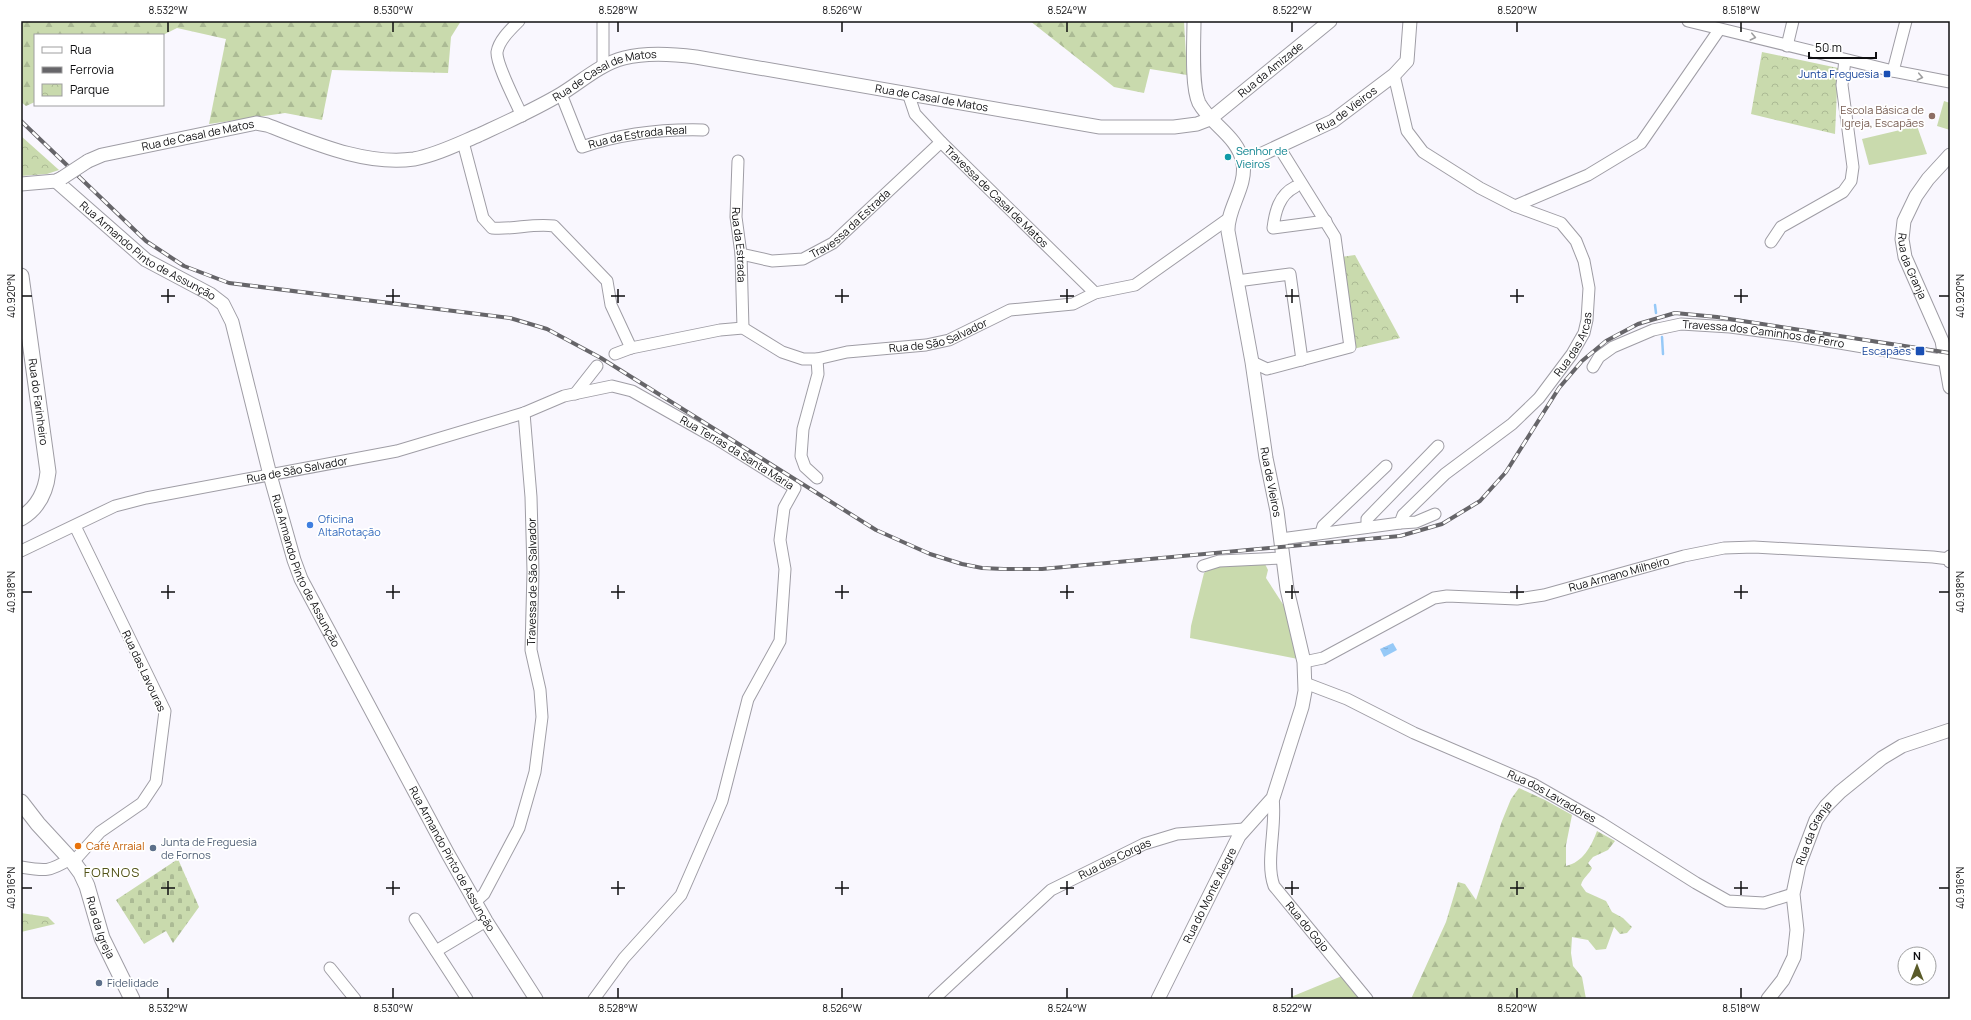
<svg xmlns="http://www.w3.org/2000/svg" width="1971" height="1020" font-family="Manrope,sans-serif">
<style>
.green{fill:#c9daad}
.forest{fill:url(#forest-firs)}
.cemetery{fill:url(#cemetery-stones)}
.park{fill:url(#park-crowns)}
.water{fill:url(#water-ripples)}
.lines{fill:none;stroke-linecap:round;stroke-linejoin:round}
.stream{stroke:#96c9f7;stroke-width:2.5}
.minor-casing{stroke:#9f9da5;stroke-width:13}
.tertiary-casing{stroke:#9f9da5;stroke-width:15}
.secondary-casing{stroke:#9f9da5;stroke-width:17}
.minor{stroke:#fff;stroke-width:11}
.tertiary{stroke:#fff;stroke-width:13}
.secondary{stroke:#fff;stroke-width:15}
.rail-casing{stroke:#666569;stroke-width:4}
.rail{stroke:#fff;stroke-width:2.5;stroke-dasharray:8;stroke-linecap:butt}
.tertiary-bridge-casing{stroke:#9f9da5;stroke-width:15;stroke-linecap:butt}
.tertiary-bridge{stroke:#fff;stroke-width:13}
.oneway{stroke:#9f9fa0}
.ticks{fill:none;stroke:#0f0f11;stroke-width:1.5}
.transit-dot{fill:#1a4fb4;stroke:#fff;stroke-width:1.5}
.education-dot{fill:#8d6e63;stroke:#fff;stroke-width:1.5}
.culture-dot{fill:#0f9aa8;stroke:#fff;stroke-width:1.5}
.shop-dot{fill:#3f7fe0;stroke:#fff;stroke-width:1.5}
.food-dot{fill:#e8710a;stroke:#fff;stroke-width:1.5}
.service-dot{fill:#5c6f8a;stroke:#fff;stroke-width:1.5}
.labels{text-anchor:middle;stroke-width:3.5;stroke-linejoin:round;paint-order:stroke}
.street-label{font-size:11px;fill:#0f0f11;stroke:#fff}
.transit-label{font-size:11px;fill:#164399;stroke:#fff;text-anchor:end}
.education-label{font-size:11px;fill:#785e54;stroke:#fff;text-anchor:end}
.culture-label{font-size:11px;fill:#0d838f;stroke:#fff;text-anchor:start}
.shop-label{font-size:11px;fill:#366cbe;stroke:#fff;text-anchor:start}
.service-label{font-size:11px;fill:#4e5e75;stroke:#fff;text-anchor:start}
.food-label{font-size:11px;fill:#c56008;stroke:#fff;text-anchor:start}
.quarter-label{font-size:13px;letter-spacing:1px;fill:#525318;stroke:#fff}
.neatline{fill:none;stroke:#0f0f11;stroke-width:1.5}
.ticks-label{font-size:10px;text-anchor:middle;fill:#0f0f11}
</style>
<defs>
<pattern id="forest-firs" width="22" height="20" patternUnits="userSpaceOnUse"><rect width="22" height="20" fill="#c9daad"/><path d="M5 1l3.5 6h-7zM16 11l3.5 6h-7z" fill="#abba94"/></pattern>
<pattern id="cemetery-stones" width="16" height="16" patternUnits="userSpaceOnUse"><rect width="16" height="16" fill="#c9daad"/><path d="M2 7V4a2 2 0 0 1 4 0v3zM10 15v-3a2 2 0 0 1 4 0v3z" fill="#abba94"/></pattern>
<pattern id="park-crowns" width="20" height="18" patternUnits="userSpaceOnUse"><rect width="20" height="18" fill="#c9daad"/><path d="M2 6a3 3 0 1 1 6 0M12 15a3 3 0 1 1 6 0" fill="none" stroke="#abba94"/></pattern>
<pattern id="water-ripples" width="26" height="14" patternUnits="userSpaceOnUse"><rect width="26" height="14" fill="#96c9f7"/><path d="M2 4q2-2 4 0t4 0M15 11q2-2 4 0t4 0" fill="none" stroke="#80abd3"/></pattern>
</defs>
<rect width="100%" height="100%" fill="#f9f7fe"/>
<g class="green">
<polygon points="1944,101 1950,103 1950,130 1937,126"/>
<polygon points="1917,126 1927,154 1869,165 1862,139"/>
<polygon points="1264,562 1268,570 1266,578 1286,609 1298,659 1190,638 1191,626 1204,573 1216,565"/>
<polygon points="1342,976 1362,999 1286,999"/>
</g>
<g class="forest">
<polygon points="21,21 461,21 451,37 448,73 332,70 322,120 285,113 209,124 226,39 177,28 163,35 35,35 35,102 26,106 21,102"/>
<polygon points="1030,21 1184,21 1187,75 1150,69 1144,93 1114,87"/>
<path d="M 1519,788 L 1545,800 L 1572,815 L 1566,845 L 1566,866 C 1583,862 1591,847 1597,831 L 1615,841 L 1608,850 L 1593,857 L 1588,863 L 1592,868 C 1589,875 1583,877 1581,885 L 1586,892 L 1606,901 L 1612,912 L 1623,918 L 1632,927 L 1627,933 L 1620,934 L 1614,927 L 1606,949 L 1596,950 L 1588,940 L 1572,937 L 1571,953 L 1573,966 L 1582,977 L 1586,999 L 1411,999 L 1446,922 L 1458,882 L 1465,884 L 1476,900 L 1502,821 L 1511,799 Z"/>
</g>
<polygon class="cemetery" points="178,859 199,907 173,943 166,931 144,944 116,900"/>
<g class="park">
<polygon points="1762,52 1838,68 1835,134 1751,114"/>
<polygon points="21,136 59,170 47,174 21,176"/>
<polygon points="1355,255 1400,338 1353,349 1341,257"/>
<polygon points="21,913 48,917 55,924 21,932"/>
</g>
<polygon class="water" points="1393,643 1397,650 1384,657 1380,649"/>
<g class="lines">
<g class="stream">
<polyline points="1655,305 1656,313"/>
<polyline points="1662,337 1663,354"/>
</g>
<g class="minor-casing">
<g id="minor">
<path d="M 519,21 C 511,29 499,40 497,52 C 496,64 516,102 522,116"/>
<polyline points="603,21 603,67"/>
<polyline points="1688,21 1893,71 1950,82"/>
<polyline points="1787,46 1793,21"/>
<polyline points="1893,71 1906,21"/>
<path id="s1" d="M 908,93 L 915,114 L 941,142 L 1095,293"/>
<path id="s2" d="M 561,94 L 582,147 C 621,134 662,129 703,130"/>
<path d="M 463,142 L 483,218 L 492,228 C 513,230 533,223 554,226 L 607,281 L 611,305 L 631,348"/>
<path id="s3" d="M 738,161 L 736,217 L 741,254 L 743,328"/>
<path d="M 1295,187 C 1279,195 1275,212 1273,228 L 1326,221"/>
<polyline points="1515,206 1588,175 1641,143 1719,30"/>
<polyline points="1771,242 1781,227 1843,192 1851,181 1853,167 1842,85 1845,60"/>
<path id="s4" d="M 741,254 L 772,261 L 803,259 L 833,243 L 941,142"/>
<polyline points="1237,281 1290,274 1302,360"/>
<path id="s5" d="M 615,354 L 631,348 L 720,330 L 743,328 L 782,352 L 803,359 L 817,359 L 847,352 L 926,345 L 949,340 L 1010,310 L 1073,304 L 1095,293 L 1135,285 L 1228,219"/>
<polyline points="1252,362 1267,369 1350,347 1335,237 1279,147"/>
<path id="s6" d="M 1593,367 L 1599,357 L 1613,347 L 1653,330 L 1681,324 L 1730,327 L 1798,336 L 1946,361"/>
<polyline points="575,394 597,366"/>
<polyline points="817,478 805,467 801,456 803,429 818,374 817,359"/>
<polyline points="1400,523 1416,522 1435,514"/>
<polyline points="1367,527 1367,519 1438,446"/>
<polyline points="1321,533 1323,526 1386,466"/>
<path id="s7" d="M 1281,539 L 1400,523 L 1403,515 L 1445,474 L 1512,424 L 1539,398 L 1572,354 L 1584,333 L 1587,320 L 1589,288 L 1584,261 L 1576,241 L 1561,223 L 1515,206 L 1480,188 L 1423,152 L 1407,131 L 1394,75"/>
<path id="s8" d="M 21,551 L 115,506 L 146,498 L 397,451 L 524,413 L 564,396 L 612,386 L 632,391 L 717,439 L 795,488 L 784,508 L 780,540 L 785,569 L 780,641 L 748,699 L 722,801 L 681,895 L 624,958 L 594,999"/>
<polyline points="1203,566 1219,561 1283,558"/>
<path id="s9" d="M 1304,662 L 1323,658 L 1434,598 L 1447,596 L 1517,599 L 1544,595 L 1684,556 L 1724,548 L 1754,547 L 1933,557 L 1949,559"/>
<path id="s10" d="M 1305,683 L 1347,699 L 1414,733 L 1533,784 L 1601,823 L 1696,883 L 1728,901 L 1764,903 L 1793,894"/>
<path id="s11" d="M 1273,798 C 1277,827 1265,861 1274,886 L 1367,999"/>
<polyline points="73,862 100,832 142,803 156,782 165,711 75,526"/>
<path d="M 21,867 C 45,871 49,872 70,859"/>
<path id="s12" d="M 475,902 L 484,894 L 519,828 L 535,772 L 542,717 L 540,690 L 531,650 L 533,571 L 531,497 L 524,413"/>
<polyline points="415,919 467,999"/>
<polyline points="436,951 486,921"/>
<polyline points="330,968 355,999"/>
<path id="s13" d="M 934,999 L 1051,890 L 1144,844 L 1177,834 L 1244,829"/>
</g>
</g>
<g class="tertiary-casing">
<g id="tertiary">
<path id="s14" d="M 1950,155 L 1928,179 L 1916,196 L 1904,221 L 1902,239 L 1905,257 L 1942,341 L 1950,387"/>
<path id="s15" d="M 88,161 L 102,155 L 256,123 L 267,125 C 312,142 365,166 414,159 C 436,155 458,144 479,135 C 507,122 534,110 561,94 C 581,82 600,64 624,58 C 647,52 673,54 696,57 L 1100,127 L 1174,127 L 1197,124 L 1210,119 L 1330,21"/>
<path id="s16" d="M 1243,163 L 1333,121 L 1394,75 L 1407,61 L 1410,21"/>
<path id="s17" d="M 56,181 L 146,260 L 210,294 L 223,304 L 232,322 L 270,475 L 294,560 L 301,579 L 448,854 L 486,921 L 536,999"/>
<polyline points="21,184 56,181 62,178"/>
<polyline points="1950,557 1950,561"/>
<path id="s18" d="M 1158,999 L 1239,836 L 1273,798 L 1302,707 L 1305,691 L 1304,662 L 1287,589 L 1277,511 L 1266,458 L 1252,362 L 1228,231 C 1227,208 1247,187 1243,163 C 1238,136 1211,125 1199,103 C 1191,86 1194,41 1194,21"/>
<path id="s19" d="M 1768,999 L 1783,980 L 1794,957 L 1797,930 L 1793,894 L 1799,865 L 1816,820 L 1826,806 L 1840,792 L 1882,758 L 1902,746 L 1950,730"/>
</g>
</g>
<g class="secondary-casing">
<g id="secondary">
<path id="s20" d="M 21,276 L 48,472 C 46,491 38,508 21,518"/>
<path id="s21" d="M 21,802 L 38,824 L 73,862 L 81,873 L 87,886 L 102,938 L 132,999"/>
</g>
</g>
<use href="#minor" class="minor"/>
<use href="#tertiary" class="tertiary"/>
<use href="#secondary" class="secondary"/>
<g class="rail-casing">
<polyline id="rail" points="21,121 146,241 184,266 229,283 510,318 547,329 601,358 876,530 930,554 962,564 982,568 1004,569 1042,569 1400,536 1442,524 1480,501 1506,472 1559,388 1582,361 1606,341 1638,324 1675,313 1717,317 1950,353"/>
</g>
<use href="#rail" class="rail"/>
<g class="tertiary-bridge-casing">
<polyline id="tertiary-bridge" points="62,178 88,161"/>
</g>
<use href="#tertiary-bridge" class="tertiary-bridge"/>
</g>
<defs><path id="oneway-chevron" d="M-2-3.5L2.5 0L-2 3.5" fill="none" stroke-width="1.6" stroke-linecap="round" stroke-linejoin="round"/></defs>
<g class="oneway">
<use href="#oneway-chevron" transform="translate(1753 37) rotate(13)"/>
<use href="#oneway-chevron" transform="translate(1920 77) rotate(12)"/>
</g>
<path class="ticks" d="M 168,22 L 168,32M 393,22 L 393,32M 618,22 L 618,32M 842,22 L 842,32M 1067,22 L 1067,32M 1292,22 L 1292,32M 1517,22 L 1517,32M 1741,22 L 1741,32M 168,289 L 168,303M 393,289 L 393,303M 618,289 L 618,303M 842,289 L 842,303M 1067,289 L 1067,303M 1292,289 L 1292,303M 1517,289 L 1517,303M 1741,289 L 1741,303M 22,296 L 32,296M 161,296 L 175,296M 386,296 L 400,296M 611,296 L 625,296M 835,296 L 849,296M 1060,296 L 1074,296M 1285,296 L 1299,296M 1510,296 L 1524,296M 1734,296 L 1748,296M 1939,296 L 1949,296M 168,585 L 168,599M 393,585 L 393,599M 618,585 L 618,599M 842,585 L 842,599M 1067,585 L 1067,599M 1292,585 L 1292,599M 1517,585 L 1517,599M 1741,585 L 1741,599M 22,592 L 32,592M 161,592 L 175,592M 386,592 L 400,592M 611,592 L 625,592M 835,592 L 849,592M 1060,592 L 1074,592M 1285,592 L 1299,592M 1510,592 L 1524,592M 1734,592 L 1748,592M 1939,592 L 1949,592M 168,881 L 168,895M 393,881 L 393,895M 618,881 L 618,895M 842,881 L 842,895M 1067,881 L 1067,895M 1292,881 L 1292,895M 1517,881 L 1517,895M 1741,881 L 1741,895M 22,888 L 32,888M 161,888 L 175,888M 386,888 L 400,888M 611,888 L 625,888M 835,888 L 849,888M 1060,888 L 1074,888M 1285,888 L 1299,888M 1510,888 L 1524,888M 1734,888 L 1748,888M 1939,888 L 1949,888M 168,988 L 168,998M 393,988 L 393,998M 618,988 L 618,998M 842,988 L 842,998M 1067,988 L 1067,998M 1292,988 L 1292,998M 1517,988 L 1517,998M 1741,988 L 1741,998"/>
<g class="transit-dot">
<rect x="1883" y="70" width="8" height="8" rx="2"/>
<rect x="1915" y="346" width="10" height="10" rx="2"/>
</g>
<circle class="education-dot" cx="1932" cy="116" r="4"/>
<circle class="culture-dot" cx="1228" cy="157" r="4"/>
<circle class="shop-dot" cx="310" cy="525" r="4"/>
<circle class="food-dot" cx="78" cy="846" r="4"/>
<g class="service-dot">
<circle cx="153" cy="848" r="4"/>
<circle cx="99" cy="983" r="4"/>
</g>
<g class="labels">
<g class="street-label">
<text dy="4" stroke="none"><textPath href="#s15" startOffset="1242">Rua da Amizade</textPath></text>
<text dy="4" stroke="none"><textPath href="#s15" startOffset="546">Rua de Casal de Matos</textPath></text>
<text dy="4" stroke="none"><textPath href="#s15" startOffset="882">Rua de Casal de Matos</textPath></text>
<text dy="4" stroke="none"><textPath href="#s16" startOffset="117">Rua de Vieiros</textPath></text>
<text dy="4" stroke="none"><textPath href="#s15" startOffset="113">Rua de Casal de Matos</textPath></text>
<text dy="4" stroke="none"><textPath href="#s2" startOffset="114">Rua da Estrada Real</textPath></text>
<text dy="4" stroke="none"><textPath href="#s1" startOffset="138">Travessa de Casal de Matos</textPath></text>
<text dy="4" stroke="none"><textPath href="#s4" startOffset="122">Travessa da Estrada</textPath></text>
<text dy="4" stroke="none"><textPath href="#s3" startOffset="84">Rua da Estrada</textPath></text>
<text dy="4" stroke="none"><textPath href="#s17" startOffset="116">Rua Armando Pinto de Assunção</textPath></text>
<text dy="4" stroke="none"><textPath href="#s14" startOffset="128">Rua da Granja</textPath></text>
<text dy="4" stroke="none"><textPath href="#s5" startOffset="337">Rua de São Salvador</textPath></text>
<text dy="4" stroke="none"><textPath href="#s6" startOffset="184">Travessa dos Caminhos de Ferro</textPath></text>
<text dy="4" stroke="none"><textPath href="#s7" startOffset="373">Rua das Arcas</textPath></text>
<text dy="4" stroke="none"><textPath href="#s20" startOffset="127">Rua do Farinheiro</textPath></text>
<text dy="4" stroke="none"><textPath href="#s8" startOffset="759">Rua Terras da Santa Maria</textPath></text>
<text dy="4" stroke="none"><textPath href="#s8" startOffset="290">Rua de São Salvador</textPath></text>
<text transform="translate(1271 482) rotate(79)" y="4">Rua de Vieiros</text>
<text dy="4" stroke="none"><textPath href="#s17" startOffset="489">Rua Armando Pinto de Assunção</textPath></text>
<text dy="4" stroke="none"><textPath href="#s9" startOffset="334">Rua Armano Milheiro</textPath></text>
<text dy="4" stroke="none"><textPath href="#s12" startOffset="337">Travessa de São Salvador</textPath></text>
<text transform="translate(144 671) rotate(65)" y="4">Rua das Lavouras</text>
<text dy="4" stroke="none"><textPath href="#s10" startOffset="272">Rua dos Lavradores</textPath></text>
<text dy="4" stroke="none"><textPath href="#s19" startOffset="178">Rua da Granja</textPath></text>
<text dy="4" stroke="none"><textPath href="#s17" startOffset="813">Rua Armando Pinto de Assunção</textPath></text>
<text dy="4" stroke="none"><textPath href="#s13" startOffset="231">Rua das Corgas</textPath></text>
<text dy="4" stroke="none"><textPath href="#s18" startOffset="116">Rua do Monte Alegre</textPath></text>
<text dy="4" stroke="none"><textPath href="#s21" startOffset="151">Rua da Igreja</textPath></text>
<text dy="4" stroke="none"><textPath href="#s11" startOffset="141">Rua do Gojo</textPath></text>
</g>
<g class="transit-label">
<text x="1879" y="78">Junta Freguesia</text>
<text x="1911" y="355">Escapães</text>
</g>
<g class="education-label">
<text x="1924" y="114">Escola Básica de<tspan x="1924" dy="13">Igreja, Escapães</tspan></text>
</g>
<g class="culture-label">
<text x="1236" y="155">Senhor de<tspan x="1236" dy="13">Vieiros</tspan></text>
</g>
<g class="shop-label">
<text x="318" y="523">Oficina<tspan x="318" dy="13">AltaRotação</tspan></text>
</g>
<g class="service-label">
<text x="161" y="846">Junta de Freguesia<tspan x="161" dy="13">de Fornos</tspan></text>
<text x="107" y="987">Fidelidade</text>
</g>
<g class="food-label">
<text x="86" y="850">Café Arraial</text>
</g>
<g class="quarter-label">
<text x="112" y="877">FORNOS</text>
</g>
</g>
<rect width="1971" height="1020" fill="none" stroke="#ffffff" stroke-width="44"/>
<rect x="34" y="34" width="130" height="72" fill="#ffffff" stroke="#9f9fa0"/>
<rect x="42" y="47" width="20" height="6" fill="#ffffff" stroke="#9f9fa0"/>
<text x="70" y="54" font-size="12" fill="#0f0f11">Rua</text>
<rect x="42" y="67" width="20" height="6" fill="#666569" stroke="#9f9fa0"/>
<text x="70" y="74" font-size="12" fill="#0f0f11">Ferrovia</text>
<rect x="42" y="84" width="20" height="12" fill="url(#park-crowns)" stroke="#9f9fa0"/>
<text x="70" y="94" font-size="12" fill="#0f0f11">Parque</text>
<g transform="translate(1917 966)"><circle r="19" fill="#ffffff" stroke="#9f9fa0"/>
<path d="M0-3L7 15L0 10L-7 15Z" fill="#5a5b29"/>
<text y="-6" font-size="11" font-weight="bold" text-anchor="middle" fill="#0f0f11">N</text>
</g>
<path d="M1809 52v6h67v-6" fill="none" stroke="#0f0f11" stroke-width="2"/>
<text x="1815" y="52" font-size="12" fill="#0f0f11" stroke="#ffffff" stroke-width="3" paint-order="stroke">50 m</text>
<rect x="22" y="22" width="1927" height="976" class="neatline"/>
<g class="ticks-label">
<text x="168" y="14">8.532°W</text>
<text x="393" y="14">8.530°W</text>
<text x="618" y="14">8.528°W</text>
<text x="842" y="14">8.526°W</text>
<text x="1067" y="14">8.524°W</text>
<text x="1292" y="14">8.522°W</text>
<text x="1517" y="14">8.520°W</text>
<text x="1741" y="14">8.518°W</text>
<text transform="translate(11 296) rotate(-90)" y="4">40.920°N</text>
<text transform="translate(1960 296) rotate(-90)" y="4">40.920°N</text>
<text transform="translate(11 592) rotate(-90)" y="4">40.918°N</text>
<text transform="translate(1960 592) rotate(-90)" y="4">40.918°N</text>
<text transform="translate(11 888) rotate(-90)" y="4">40.916°N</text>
<text transform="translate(1960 888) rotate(-90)" y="4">40.916°N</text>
<text x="168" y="1012">8.532°W</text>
<text x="393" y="1012">8.530°W</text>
<text x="618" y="1012">8.528°W</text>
<text x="842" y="1012">8.526°W</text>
<text x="1067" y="1012">8.524°W</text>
<text x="1292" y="1012">8.522°W</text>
<text x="1517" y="1012">8.520°W</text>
<text x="1741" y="1012">8.518°W</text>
</g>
</svg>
